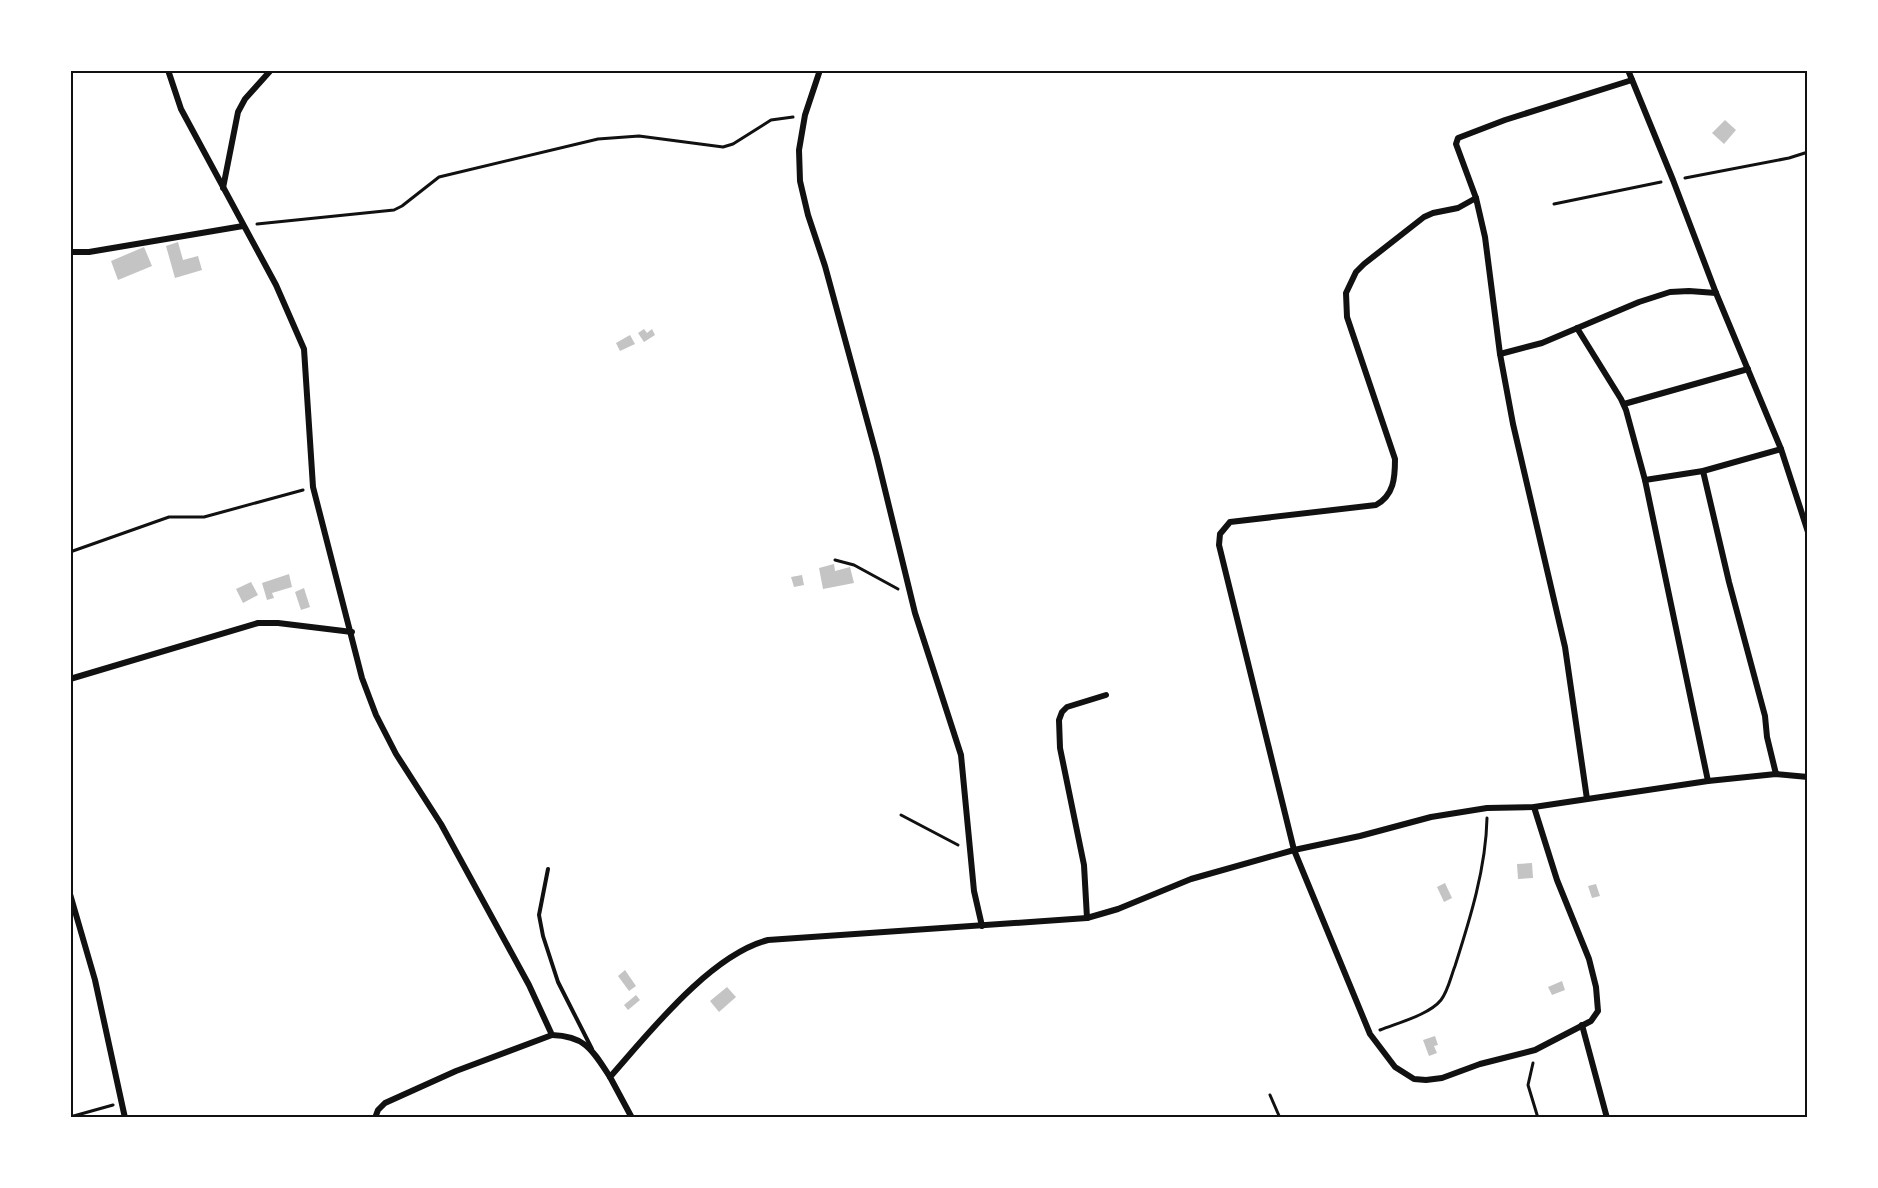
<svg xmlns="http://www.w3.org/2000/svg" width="1878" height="1188" font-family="'Roboto Condensed',sans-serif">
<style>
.building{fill:#c4c4c4}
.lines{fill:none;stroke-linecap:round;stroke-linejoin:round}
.path{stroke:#111;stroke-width:3}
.service{stroke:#111;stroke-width:4}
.minor{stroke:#111;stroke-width:6}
.neatline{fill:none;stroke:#111;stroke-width:2}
</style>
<rect width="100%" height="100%" fill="#fff"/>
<g class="building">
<polygon points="1725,120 1736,130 1724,144 1712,133"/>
<polygon points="178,242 183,260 198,256 202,270 175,278 166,246"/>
<polygon points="144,247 152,266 118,280 111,261"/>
<polygon points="644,329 647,333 652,329 655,335 644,342 638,333"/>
<polygon points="630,335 635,344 620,351 616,343"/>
<polygon points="834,564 835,571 850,567 854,583 823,589 819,568"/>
<polygon points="289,574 292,587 272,593 274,598 267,600 262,583"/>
<polygon points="802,575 804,585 794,587 791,577"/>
<polygon points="251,582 258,595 243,603 236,589"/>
<polygon points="304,588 310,607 301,610 295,592"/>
<polygon points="1532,863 1533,878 1518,879 1517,864"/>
<polygon points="1445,883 1452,898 1444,902 1437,887"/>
<polygon points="1596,884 1600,896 1592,898 1588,886"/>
<polygon points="625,970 636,986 629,991 618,976"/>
<polygon points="1562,981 1565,990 1552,995 1548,987"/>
<polygon points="727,987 736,997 719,1012 710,1001"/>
<polygon points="636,995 640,1000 628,1010 624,1005"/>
<polygon points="1435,1036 1438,1045 1434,1046 1437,1053 1429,1056 1423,1040"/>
</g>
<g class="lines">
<g class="path">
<polyline points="1685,178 1789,158 1808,152"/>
<polyline points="1554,204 1661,182"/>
<polyline points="257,224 394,210 402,206 439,177 598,139 639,136 723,147 733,144 771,120 793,117"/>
<polyline points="70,552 169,517 204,517 303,490"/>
<polyline points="835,560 854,565 898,589"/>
<polyline points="901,815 958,845"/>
<path d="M 1380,1030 C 1397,1023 1429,1015 1441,1000 C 1448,991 1451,976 1455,966 C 1470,919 1486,868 1487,818"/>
<polyline points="1533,1063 1528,1085 1538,1118"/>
<polyline points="1270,1095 1280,1118"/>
<polyline points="70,1117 113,1105"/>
</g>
<polyline class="service" points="548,869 539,915 543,936 558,982 592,1049"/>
<g class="minor">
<path d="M 168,70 L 181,109 L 276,285 L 304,349 L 313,487 L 362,678 L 376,715 L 396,754 L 441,824 L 529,985 L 552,1035 C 586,1036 593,1051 610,1077"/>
<polyline points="820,70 805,115 799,150 800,181 808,215 825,266 877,457 915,613 961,755 974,891 982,926"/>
<polyline points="1628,70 1673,180 1716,293 1781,449 1808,532"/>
<polyline points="223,188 238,112 245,99 271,70"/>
<path d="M 1476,198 L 1458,208 L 1433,213 L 1424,217 L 1364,264 L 1356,272 L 1346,293 L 1347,317 L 1395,459 C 1395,478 1394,495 1376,505 L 1230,522 L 1220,534 L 1219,545 L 1294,850 L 1370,1034 L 1395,1067 L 1414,1079 L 1426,1080 L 1442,1078 L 1480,1064 L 1535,1050 L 1591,1021 L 1598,1011 L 1596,987 L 1589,959 L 1557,880 L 1534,807"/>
<polyline points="70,252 89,252 243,226"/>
<polyline points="1577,328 1621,399 1626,410 1645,480 1708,781"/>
<polyline points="1500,354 1542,343 1639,302 1670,292 1689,291 1716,293"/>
<polyline points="1624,404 1748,369"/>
<polyline points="1703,471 1729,582 1765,716 1767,737 1776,774"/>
<polyline points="1645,480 1703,471 1781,449"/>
<polyline points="70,679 258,623 278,623 352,632"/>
<polyline points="1587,799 1565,647 1513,424 1500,354 1485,237 1476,198 1456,144 1458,138 1505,120 1632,80"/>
<polyline points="70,894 95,980 125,1118"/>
<polyline points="1087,918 1084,865 1060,748 1059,720 1062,712 1067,707 1106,695"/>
<polyline points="1582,1025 1607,1118"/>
<polyline points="375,1118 378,1110 385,1103 456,1071 552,1035"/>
<path d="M 632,1118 L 610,1077 C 649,1033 710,955 768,940 L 1087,918 L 1118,909 L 1191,879 L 1294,850 L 1360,836 L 1431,817 L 1487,808 L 1534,807 L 1708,781 L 1776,774 L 1808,777"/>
</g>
</g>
<rect width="1878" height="1188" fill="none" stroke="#ffffff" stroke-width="144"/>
<rect x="72" y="72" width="1734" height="1044" class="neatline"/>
</svg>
